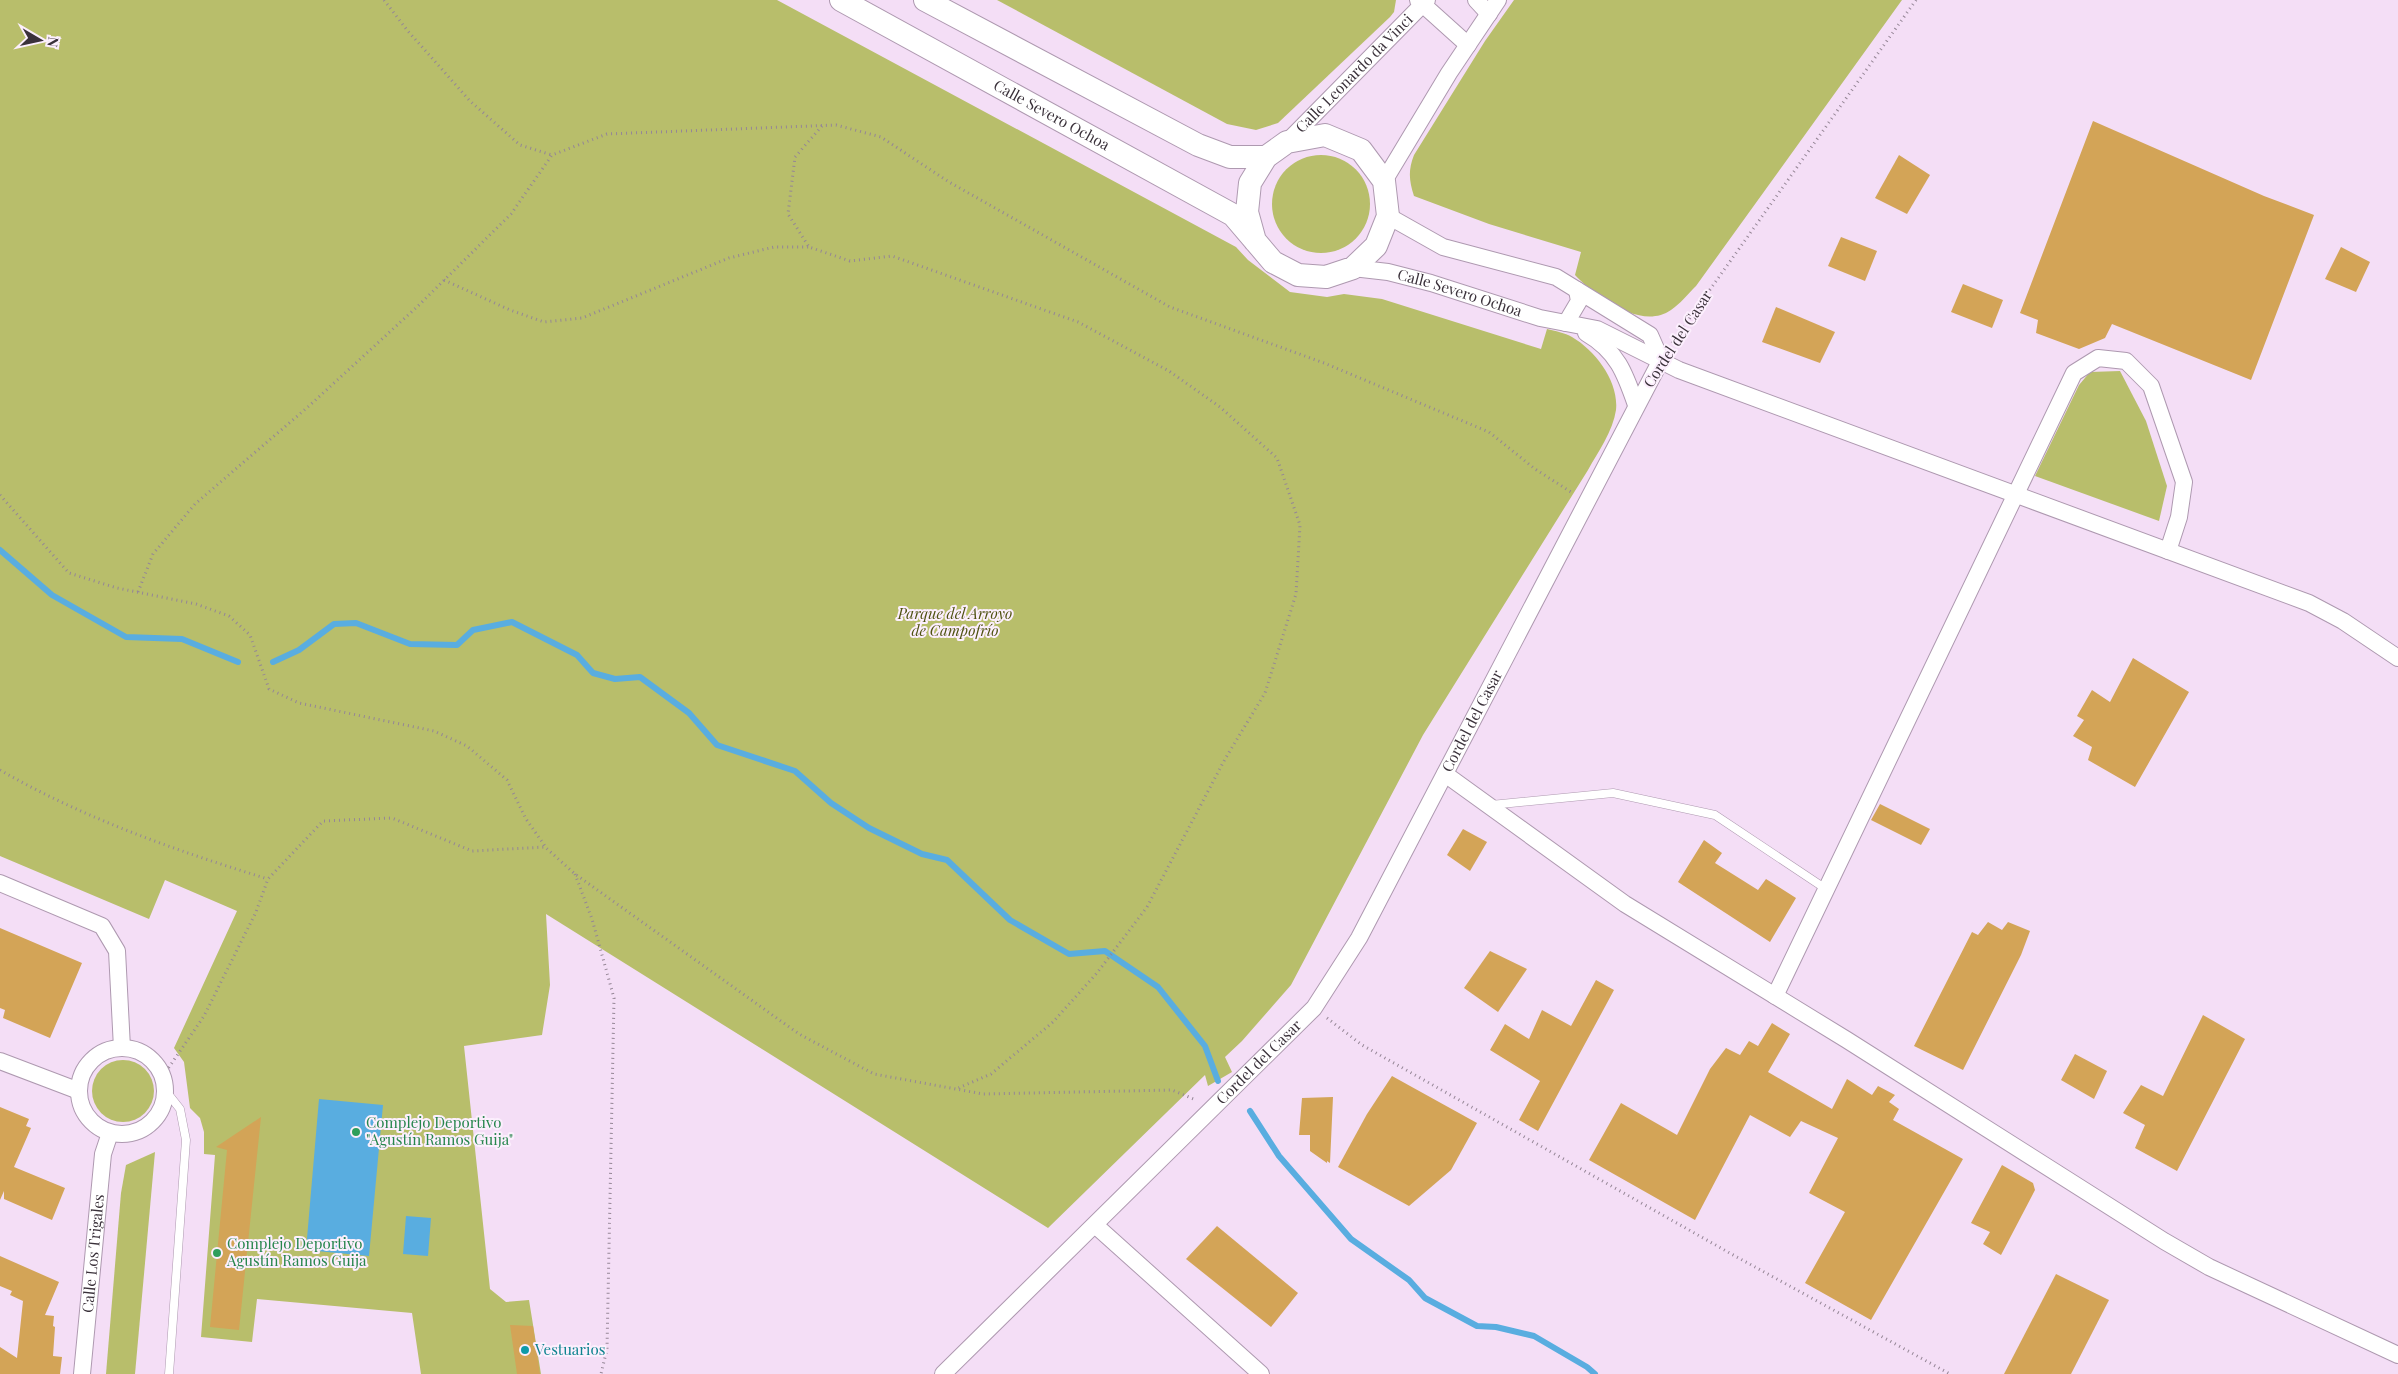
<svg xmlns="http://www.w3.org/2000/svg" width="2398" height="1374" font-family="'Playfair Display',serif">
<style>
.green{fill:#b8be6b}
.water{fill:#59ade0}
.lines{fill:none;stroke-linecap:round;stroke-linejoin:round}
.stream{stroke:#59ade0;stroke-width:6}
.building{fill:#d3a457}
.service-casing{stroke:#ae99b0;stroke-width:9}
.minor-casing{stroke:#ae99b0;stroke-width:18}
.secondary-casing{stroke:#ae99b0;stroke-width:24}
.path{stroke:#958696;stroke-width:3;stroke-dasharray:1 4;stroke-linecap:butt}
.service{stroke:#fff;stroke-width:8}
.minor{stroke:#fff;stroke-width:16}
.secondary{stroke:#fff;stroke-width:22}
.leisure-dot{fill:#2e9e5b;stroke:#fceffd;stroke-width:2}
.culture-dot{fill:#0f9aa8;stroke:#fceffd;stroke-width:2}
.labels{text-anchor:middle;stroke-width:4;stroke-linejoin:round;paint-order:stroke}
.street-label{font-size:15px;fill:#3a313a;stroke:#fceffd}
.park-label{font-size:15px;font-style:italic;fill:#4f5211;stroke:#fceffd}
.leisure-label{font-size:15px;fill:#27864d;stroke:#fceffd;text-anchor:start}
.culture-label{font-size:15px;fill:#0d838f;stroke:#fceffd;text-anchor:start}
</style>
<rect width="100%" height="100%" fill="#f4def6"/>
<g class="green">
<path d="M 0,0 L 777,0 L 1236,247 L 1248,260 L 1290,292 L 1327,297 L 1344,294 L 1382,299 L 1541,349 L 1547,329 C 1555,331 1565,333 1572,337 C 1596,351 1619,382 1616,410 C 1613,431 1598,452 1588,470 L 1423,735 L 1291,985 L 1242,1041 L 1225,1057 L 1232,1072 L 1208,1086 L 1205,1075 L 1048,1228 L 546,914 L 550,985 L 542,1035 L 464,1046 L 490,1289 L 506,1302 L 529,1300 L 541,1374 L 421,1374 L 412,1313 L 257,1299 L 252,1342 L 201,1337 L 215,1155 L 204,1154 L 204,1132 L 200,1118 L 190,1108 L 184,1062 L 174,1048 L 237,911 L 165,880 L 149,919 L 0,856 Z"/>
<polygon points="997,0 1396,0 1394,12 1390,17 1278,123 1256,130 1227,124"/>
<path d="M 1514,0 L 1902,0 L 1696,286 C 1688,294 1680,304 1671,310 C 1641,331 1595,296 1575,275 L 1581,252 L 1489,224 L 1414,196 C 1409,181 1408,170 1414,155 L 1485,41 Z"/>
<circle cx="1321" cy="204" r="49"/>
<polygon points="2120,371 2146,421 2167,486 2159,521 2035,476 2079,385 2090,372"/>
<circle cx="123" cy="1091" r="31"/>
<polygon points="155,1152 135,1374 106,1374 121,1193 126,1165"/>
</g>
<g class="water">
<polygon points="319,1099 383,1105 369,1256 306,1250"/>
<polygon points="406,1216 431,1218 428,1256 403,1254"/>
</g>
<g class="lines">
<g class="stream">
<polyline points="0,550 52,595 126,637 182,639 238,662"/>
<polyline points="273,662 299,650 334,624 356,623 410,644 457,645 473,630 512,622 577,655 593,673 615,679 640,677 689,713 717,745 795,771 831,803 869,828 922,854 947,860 1010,920 1069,954 1105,951 1158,987 1205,1046 1218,1081"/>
<polyline points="1250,1111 1279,1156 1351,1239 1409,1280 1425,1298 1477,1326 1496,1327 1534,1336 1587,1367 1595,1374"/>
</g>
</g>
<g class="building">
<polygon points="2093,121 2264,196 2314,215 2251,380 2112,324 2105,338 2079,349 2036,333 2038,320 2020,313"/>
<polygon points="1899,155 1930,175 1907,214 1875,198"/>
<polygon points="1841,237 1877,251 1865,281 1828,266"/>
<polygon points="2341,247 2370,262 2356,292 2325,279"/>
<polygon points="1963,284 2003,300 1992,328 1951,312"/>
<polygon points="1776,307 1835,332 1820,363 1762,342"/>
<polygon points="2133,658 2189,692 2135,787 2088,760 2092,747 2073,736 2084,720 2077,716 2092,690 2110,702"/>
<polygon points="1880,804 1930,829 1921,845 1871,820"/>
<polygon points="1463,829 1487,842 1470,871 1447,855"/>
<polygon points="1704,840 1722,853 1715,863 1758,890 1766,879 1796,898 1770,942 1678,882"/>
<polygon points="1988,922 2002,930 2008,922 2030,931 2021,955 1963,1070 1914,1046 1972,932 1978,935"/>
<polygon points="0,928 82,963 50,1038 3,1018 5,1010 0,1008"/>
<polygon points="1490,951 1527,969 1498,1012 1464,988"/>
<polygon points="1596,980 1614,990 1538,1131 1519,1120 1540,1081 1490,1050 1505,1024 1529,1039 1542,1010 1571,1026"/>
<polygon points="2203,1015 2245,1039 2177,1171 2135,1148 2145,1125 2123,1113 2141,1085 2163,1096"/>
<polygon points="1772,1023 1790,1034 1768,1072 1832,1109 1847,1079 1872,1095 1878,1086 1895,1095 1889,1102 1899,1109 1893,1120 1963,1159 1871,1320 1805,1283 1845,1212 1809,1193 1838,1138 1801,1121 1790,1137 1750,1115 1695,1220 1589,1160 1621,1103 1677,1135 1710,1069 1726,1048 1740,1055 1749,1041 1758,1046"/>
<polygon points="2075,1054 2107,1071 2094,1099 2061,1080"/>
<polygon points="1392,1076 1477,1123 1451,1170 1409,1206 1338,1167 1367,1114"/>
<polygon points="1333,1097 1330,1163 1327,1161 1327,1163 1310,1151 1310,1135 1299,1135 1302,1098"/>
<polygon points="0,1107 29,1119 26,1126 31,1128 14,1167 65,1188 52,1220 4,1199 4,1191 0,1200"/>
<polygon points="261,1117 239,1330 210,1327 227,1150 216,1147"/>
<polygon points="2002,1165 2033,1183 2035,1190 2001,1255 1983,1244 1990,1232 1971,1223"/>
<polygon points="1217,1226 1298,1293 1271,1327 1186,1259"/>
<polygon points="0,1256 59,1282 45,1315 54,1316 53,1326 55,1327 53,1356 62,1357 60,1374 0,1374 0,1347 17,1358 23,1301 10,1295 12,1291 0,1286"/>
<polygon points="2056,1274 2109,1300 2071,1374 2004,1374"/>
<polygon points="510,1325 533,1326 540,1374 517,1374"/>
</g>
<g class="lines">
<g class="service-casing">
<g id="service">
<polyline points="1491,805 1613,793 1715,815 1826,889"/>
<polyline points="165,1090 180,1109 186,1140 169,1374"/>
</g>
</g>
<g class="minor-casing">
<g id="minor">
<polyline points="1418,0 1468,45"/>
<polyline points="1476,0 1489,14"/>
<path id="s1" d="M 1287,142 L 1427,0"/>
<polyline points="1384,181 1449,73 1498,0"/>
<polyline points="1388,216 1443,247 1556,277 1650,335 1661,360"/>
<path id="s2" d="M 1353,268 L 1388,272 L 1431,283 L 1540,318 L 1597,329 L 1679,370 L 2309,603 L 2343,621 L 2398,658"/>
<polyline points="1566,323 1579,301 1577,290"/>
<path d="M 1586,333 C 1617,351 1625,373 1636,405"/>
<polyline points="1445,774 1625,904 1847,1040 2164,1241 2209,1267 2398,1355"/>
<polyline points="0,883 102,926 117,951 122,1048"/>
<polyline points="1775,996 2074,373 2098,358 2126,361 2151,386 2184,482 2179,517 2168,551"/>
<circle cx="122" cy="1091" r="43"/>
<polyline points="0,1061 79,1091"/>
<polyline points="1095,1225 1261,1374"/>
<path id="s3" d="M 82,1374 L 103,1154 L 110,1133"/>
<path id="s4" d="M 943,1374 L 1314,1008 L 1359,938 L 1661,360"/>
</g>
</g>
<g class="secondary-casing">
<g id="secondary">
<path id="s5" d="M 841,0 L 1233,215 L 1273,262 L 1298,275 L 1326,277 L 1353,268 L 1376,246 L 1388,216 L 1384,181 L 1361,150 L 1325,135 L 1287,142 L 1266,157 L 1250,183 L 1247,212 L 1255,241"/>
<polyline points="925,0 1198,145 1230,157 1266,157"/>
</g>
</g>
<g class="path">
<polyline points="384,0 407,30 470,101 520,145 552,155"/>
<polyline points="822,126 795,157 788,214 809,247 850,261 892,256 1078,322 1169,371 1220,407 1277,458 1300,525 1296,594 1265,693 1225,759 1147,907 1097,973 1053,1022 991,1074 956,1089"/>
<polyline points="444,280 510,310 544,322 582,318 729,258 774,247 809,247"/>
<polyline points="1672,343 1916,0"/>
<polyline points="0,495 69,573 117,588 196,604 229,616 250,635 269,689 299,703 434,731 467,746 507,780 526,819 545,846"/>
<polyline points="138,592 153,554 195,504 309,406 418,306 511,214 552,155 607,134 836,125 881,137 949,182 1170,307 1324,363 1489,432 1535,469 1571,492"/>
<path d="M 0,770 C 83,818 177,851 268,879"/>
<polyline points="575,874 592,919 614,998 607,1349 601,1374"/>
<polyline points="1327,1018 1362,1045 1735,1256 1950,1374"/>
<polyline points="163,1076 204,1016 256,912 268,879 323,821 392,818 472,851 545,847 575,874 799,1034 874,1074 983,1094 1172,1090 1196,1100"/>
</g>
<use href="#service" class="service"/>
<use href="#minor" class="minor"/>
<use href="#secondary" class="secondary"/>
</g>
<g class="leisure-dot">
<circle cx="356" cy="1132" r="5"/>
<circle cx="217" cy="1253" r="5"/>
</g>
<circle class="culture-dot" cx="525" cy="1350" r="5"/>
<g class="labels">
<g class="street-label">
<text dy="5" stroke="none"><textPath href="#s1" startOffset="96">Calle Leonardo da Vinci</textPath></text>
<text dy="5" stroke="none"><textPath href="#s5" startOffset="240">Calle Severo Ochoa</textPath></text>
<text dy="5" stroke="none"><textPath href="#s2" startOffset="110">Calle Severo Ochoa</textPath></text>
<text transform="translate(1678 339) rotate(-57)" y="5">Cordel del Casar</text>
<text dy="5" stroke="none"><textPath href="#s4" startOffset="849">Cordel del Casar</textPath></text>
<text dy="5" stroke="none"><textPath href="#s4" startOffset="444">Cordel del Casar</textPath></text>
<text dy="5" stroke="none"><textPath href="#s3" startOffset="121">Calle Los Trigales</textPath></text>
</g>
<g class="park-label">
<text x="955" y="619">Parque del Arroyo<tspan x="955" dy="17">de Campofrío</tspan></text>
</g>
<g class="leisure-label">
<text x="366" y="1128">Complejo Deportivo<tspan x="366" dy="17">"Agustín Ramos Guija"</tspan></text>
<text x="227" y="1249">Complejo Deportivo<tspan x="227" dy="17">Agustín Ramos Guija</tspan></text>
</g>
<g class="culture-label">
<text x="535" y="1355">Vestuarios</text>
</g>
</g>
<g transform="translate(40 40) rotate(99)" stroke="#fceffd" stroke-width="4" paint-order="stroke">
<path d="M0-4L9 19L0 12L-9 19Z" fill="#3a313a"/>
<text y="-8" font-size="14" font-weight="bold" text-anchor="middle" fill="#3a313a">N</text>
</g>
</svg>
